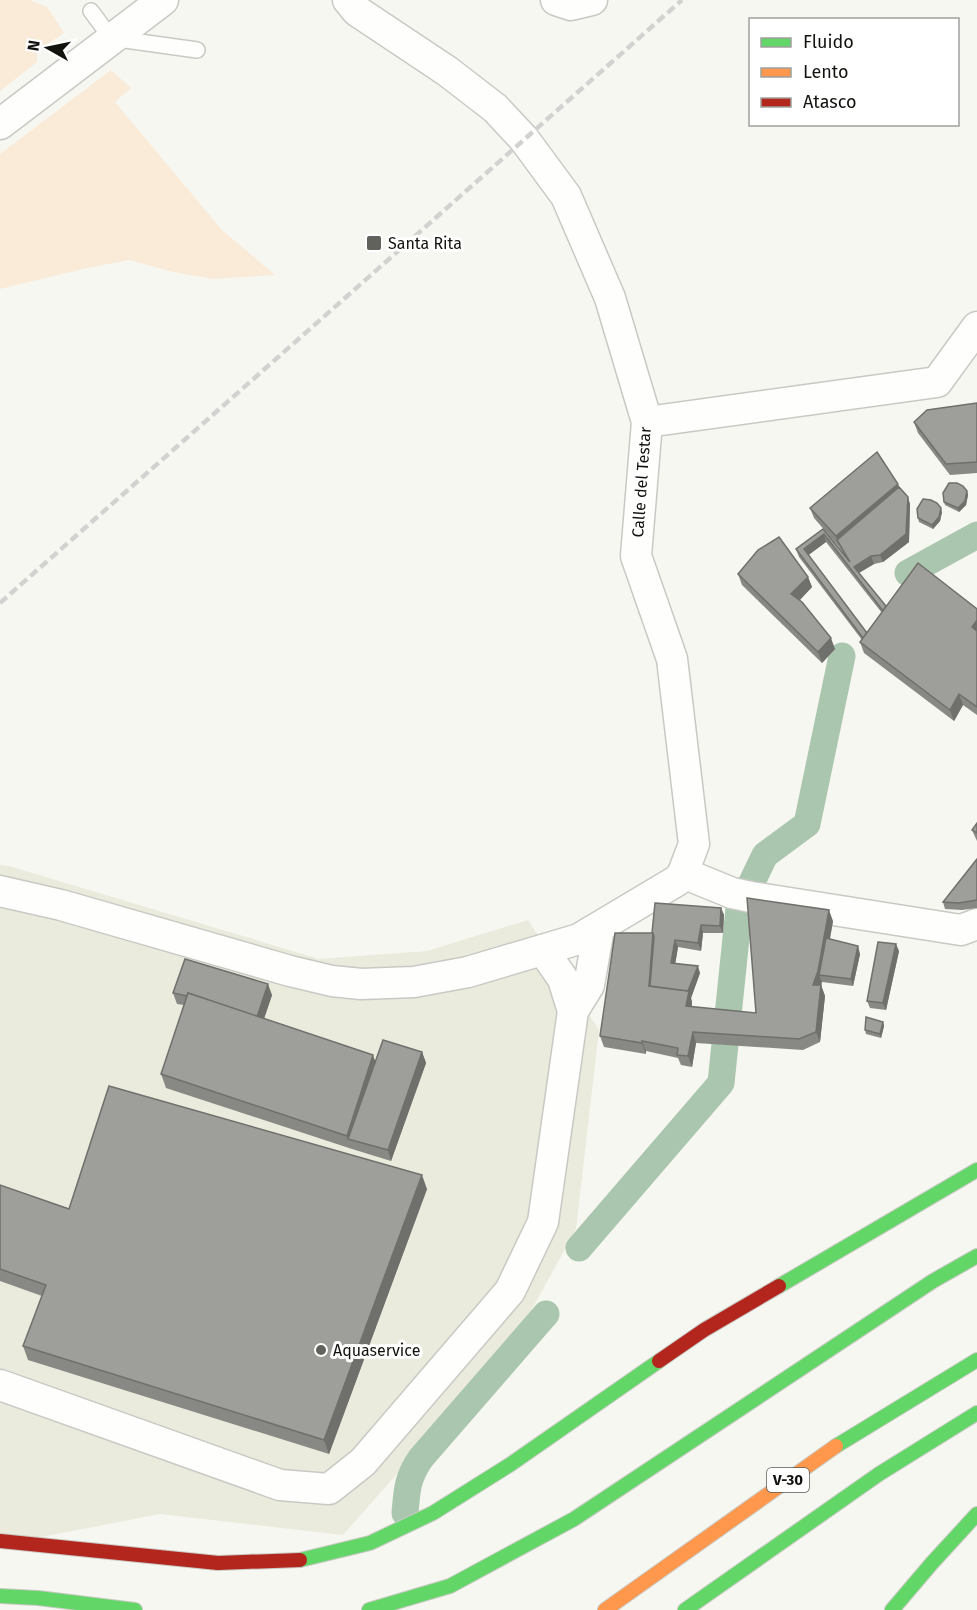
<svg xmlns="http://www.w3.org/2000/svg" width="977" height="1610" font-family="'Fira Sans',sans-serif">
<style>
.built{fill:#eaebdd}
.green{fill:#faebd9}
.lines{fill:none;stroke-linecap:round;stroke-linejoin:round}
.canal{stroke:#abc6ae;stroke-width:27}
.lane-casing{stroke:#c9c9c4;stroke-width:18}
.street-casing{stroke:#c9c9c4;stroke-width:33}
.fast-casing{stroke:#c9c9c4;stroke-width:16}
.slow-casing{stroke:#c9c9c4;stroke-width:16}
.jam-casing{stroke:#c9c9c4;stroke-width:16}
.lane{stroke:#fefefd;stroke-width:15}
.street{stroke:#fefefd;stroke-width:30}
.fast{stroke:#63d668;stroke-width:14}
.slow{stroke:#ff974d;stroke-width:14}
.jam{stroke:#b3261e;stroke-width:14}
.rail{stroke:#d2d2d1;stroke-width:4.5;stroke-dasharray:9 4.5;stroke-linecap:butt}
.wall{fill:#888884;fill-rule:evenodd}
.shaded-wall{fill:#6f6f6c}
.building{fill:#9e9e9a;stroke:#6f6f6c;stroke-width:1.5}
.poi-dot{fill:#62625d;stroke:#fff;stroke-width:2}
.labels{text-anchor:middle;stroke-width:6;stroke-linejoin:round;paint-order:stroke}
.shield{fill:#fff;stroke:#595956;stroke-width:1.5}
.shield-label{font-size:15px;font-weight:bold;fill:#12120e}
.poi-label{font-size:16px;fill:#12120e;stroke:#fff;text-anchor:start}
.street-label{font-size:16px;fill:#12120e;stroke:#fff}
</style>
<rect width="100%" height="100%" fill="#f7f7f1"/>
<polygon class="built" points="0,865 9,866 319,959 427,951 528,920 599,1030 576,1229 515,1340 343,1535 160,1514 0,1545"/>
<g class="green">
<polygon points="0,0 30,0 47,7 64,33 37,51 37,62 0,91"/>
<polygon points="111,70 131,88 115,102 222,230 275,275 213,279 173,272 129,260 83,269 0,289 0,154"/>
</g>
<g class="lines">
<g class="canal">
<polyline points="908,573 977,535"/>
<polyline points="579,1248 721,1083 739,909 765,855 807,824 842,656"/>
<path d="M 405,1513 C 407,1490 407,1478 421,1458 L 546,1314"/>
</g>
<g class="lane-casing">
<polyline id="lane" points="91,11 111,38 197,50"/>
</g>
<g class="street-casing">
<g id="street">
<polyline points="556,0 571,5 592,0"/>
<polyline points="0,124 163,0"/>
<polyline points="647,422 937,382 977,327"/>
<polyline points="683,873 732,893 751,897 961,930 977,924"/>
<polyline points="0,891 61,905 290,971 332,981 361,984 414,982 468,972 579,939 678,880 683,873 694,844 672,659 636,556 647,422 610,298 566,196 524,139 495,108 447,71 357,11 348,0"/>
<polyline points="543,950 563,979 573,1011"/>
<polyline points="0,1385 280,1485 329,1489 363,1462 510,1291 543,1222 573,1011 589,985 599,928"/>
</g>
</g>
<g class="fast-casing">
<g id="fast">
<polyline points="779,1286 977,1170"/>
<polyline points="836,1446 977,1360"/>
<polyline points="300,1560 370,1543 433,1513 511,1464 659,1361"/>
<polyline points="0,1596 38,1598 135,1610"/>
<polyline points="369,1610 450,1586 574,1519 933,1281 977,1256"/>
<polyline points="685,1610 879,1474 977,1413"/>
<polyline points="892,1610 932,1563 977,1514"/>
</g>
</g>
<g class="slow-casing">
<polyline id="slow" points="605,1610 836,1446"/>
</g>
<g class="jam-casing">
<g id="jam">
<polyline points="659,1361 704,1330 779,1286"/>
<polyline points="0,1541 218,1563 300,1560"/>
</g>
</g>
<use href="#lane" class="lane"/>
<use href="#street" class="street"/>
<use href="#fast" class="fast"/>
<use href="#slow" class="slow"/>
<use href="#jam" class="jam"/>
<polyline class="rail" points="0,603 682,0"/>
</g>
<g class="wall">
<polygon points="977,403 977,473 950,475 918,433 914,422"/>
<path d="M 899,487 L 910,504 L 909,542 L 883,562 L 874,564 L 859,573 L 886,606 L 977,609 L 977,715 L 963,705 L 954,721 L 864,653 L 860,642 L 862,640 L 799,557 L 796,549 L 823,529 L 844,554 L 839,547 L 814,518 L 810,508 ZM 826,542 L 882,613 L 867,633 L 808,555 Z"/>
<polygon points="967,491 968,495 966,505 959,512 945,505 944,502"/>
<polygon points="942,512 940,521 933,529 919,522 918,518"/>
<polygon points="738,574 808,577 812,587 799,601 835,649 822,663 742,585"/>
<polygon points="977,823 977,841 972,830"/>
<polygon points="977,859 977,908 962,910 945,909 943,902"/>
<polygon points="721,908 724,915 723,933 703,933 701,951 678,947 675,964 700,973 691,998 692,1002 692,1007 756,1013 833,921 830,939 860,954 853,986 822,982 821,985 825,996 820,1042 803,1050 696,1043 692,1067 681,1065 678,1058 646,1051 646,1054 604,1047 600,1036 652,933"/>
<polygon points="899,951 886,1010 870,1008 867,1001"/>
<polygon points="173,993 272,995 264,1019 375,1061 422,1052 426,1063 391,1161 352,1149 166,1088 161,1074 184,1005 177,1004"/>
<polygon points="883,1022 884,1026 881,1038 866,1034 865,1030"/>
<polygon points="0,1185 69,1209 427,1189 329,1454 28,1360 23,1346 42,1296 0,1281"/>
</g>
<g class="shaded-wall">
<polygon points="898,484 902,494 837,540 836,536"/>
<polygon points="967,491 968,495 966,505 959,512 958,508"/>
<polygon points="908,497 910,504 909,542 883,562 880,555"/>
<polygon points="941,508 942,512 940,521 933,529 932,525"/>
<polygon points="824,534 826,542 806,557 804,549"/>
<polygon points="871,556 874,564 857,574 854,567"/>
<polygon points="808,577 812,587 795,605 791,594"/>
<polygon points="977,620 977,636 972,627"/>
<polygon points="831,638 835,649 822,663 818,652"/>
<polygon points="959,694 963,705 954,721 950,710"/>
<polygon points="721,908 724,915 723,933 720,926"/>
<polygon points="829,910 833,921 823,975 819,975 822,982 817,996 813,985"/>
<polygon points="701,925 703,933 701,951 698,943"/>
<polygon points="653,933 657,944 653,990 649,986"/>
<polygon points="675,940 678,947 674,971 671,963"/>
<polygon points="896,944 899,951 886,1010 883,1003"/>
<polygon points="858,946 860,954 853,986 851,979"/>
<polygon points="698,966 700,973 691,998 692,1002 690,1017 686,1006 687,994"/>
<polygon points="268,984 272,995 260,1030 256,1019"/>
<polygon points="821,985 825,996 820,1042 816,1032"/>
<polygon points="883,1022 884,1026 881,1038 880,1034"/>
<polygon points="693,1032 696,1043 692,1067 688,1056"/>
<polygon points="642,1041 646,1051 646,1054 642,1043"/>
<polygon points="422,1052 426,1063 391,1161 388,1150"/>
<polygon points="373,1055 378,1069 348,1139 347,1136"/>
<polygon points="422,1175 427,1189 329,1454 324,1440"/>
</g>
<g class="building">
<polygon points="977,403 977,462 946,464 914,422 927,410"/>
<polygon points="877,452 898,484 836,536 810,508"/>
<polygon points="949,483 957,483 963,486 967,491 965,501 958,508 944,502 943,493"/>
<polygon points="899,487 908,497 906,534 880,555 871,556 854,567 886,606 883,611 824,534 804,549 867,633 863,638 796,549 823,529 850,562 837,540"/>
<polygon points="923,499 931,500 937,503 941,508 939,517 932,525 918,518 917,509"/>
<polygon points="779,537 808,577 791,594 802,602 831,638 818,652 738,574 758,550"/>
<polygon points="918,563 977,609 977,620 972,627 977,631 977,707 959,694 950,710 860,642"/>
<polygon points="977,823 977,833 972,830"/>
<polygon points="977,859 977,900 959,903 943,902"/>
<polygon points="747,898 829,910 818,971 813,985 821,985 816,1032 799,1039 693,1032 688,1056 677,1055 678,1048 642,1041 642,1043 600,1036 615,933 653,933 649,986 689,991 686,1006 756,1013"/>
<polygon points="655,903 721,908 720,926 701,925 698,943 675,940 671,963 698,966 688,991 650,986 654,937 653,933 652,933"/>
<polygon points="826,938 858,946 851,979 819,975"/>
<polygon points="878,942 896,944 883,1003 867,1001"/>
<polygon points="185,959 268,984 257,1017 188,993 187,996 173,993"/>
<polygon points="188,993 373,1055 347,1136 161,1074"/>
<polygon points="866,1017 883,1022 880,1034 865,1030"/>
<polygon points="383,1040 422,1052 388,1150 348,1139"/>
<polygon points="109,1086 422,1175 324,1440 23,1346 46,1285 0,1269 0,1185 69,1209"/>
</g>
<g class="poi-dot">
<rect x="366" y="235" width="16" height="16" rx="3"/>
<circle cx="321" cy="1350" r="6"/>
</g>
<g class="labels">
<rect class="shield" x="767" y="1468" width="42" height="24" rx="4.5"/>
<g class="shield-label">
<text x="788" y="1485">V-30</text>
</g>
<g class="poi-label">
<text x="388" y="249">Santa Rita</text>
<text x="333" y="1356">Aquaservice</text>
</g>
<g class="street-label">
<text transform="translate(641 482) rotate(-86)" y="6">Calle del Testar</text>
</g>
</g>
<rect x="749" y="18" width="210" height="108" fill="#ffffff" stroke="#a0a09f" stroke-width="1.5"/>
<rect x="761" y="38" width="30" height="9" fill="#63d668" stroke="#a0a09f" stroke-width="1.5"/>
<text x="803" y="48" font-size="18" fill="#12120e">Fluido</text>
<rect x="761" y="68" width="30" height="9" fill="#ff974d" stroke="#a0a09f" stroke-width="1.5"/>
<text x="803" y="78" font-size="18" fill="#12120e">Lento</text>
<rect x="761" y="98" width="30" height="9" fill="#b3261e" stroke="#a0a09f" stroke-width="1.5"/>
<text x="803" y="108" font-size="18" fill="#12120e">Atasco</text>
<g transform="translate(48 48) rotate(279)" stroke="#ffffff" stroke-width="4.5" paint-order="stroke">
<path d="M0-4.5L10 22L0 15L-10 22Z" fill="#12120e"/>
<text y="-9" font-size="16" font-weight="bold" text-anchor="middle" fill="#12120e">N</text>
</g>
</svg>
